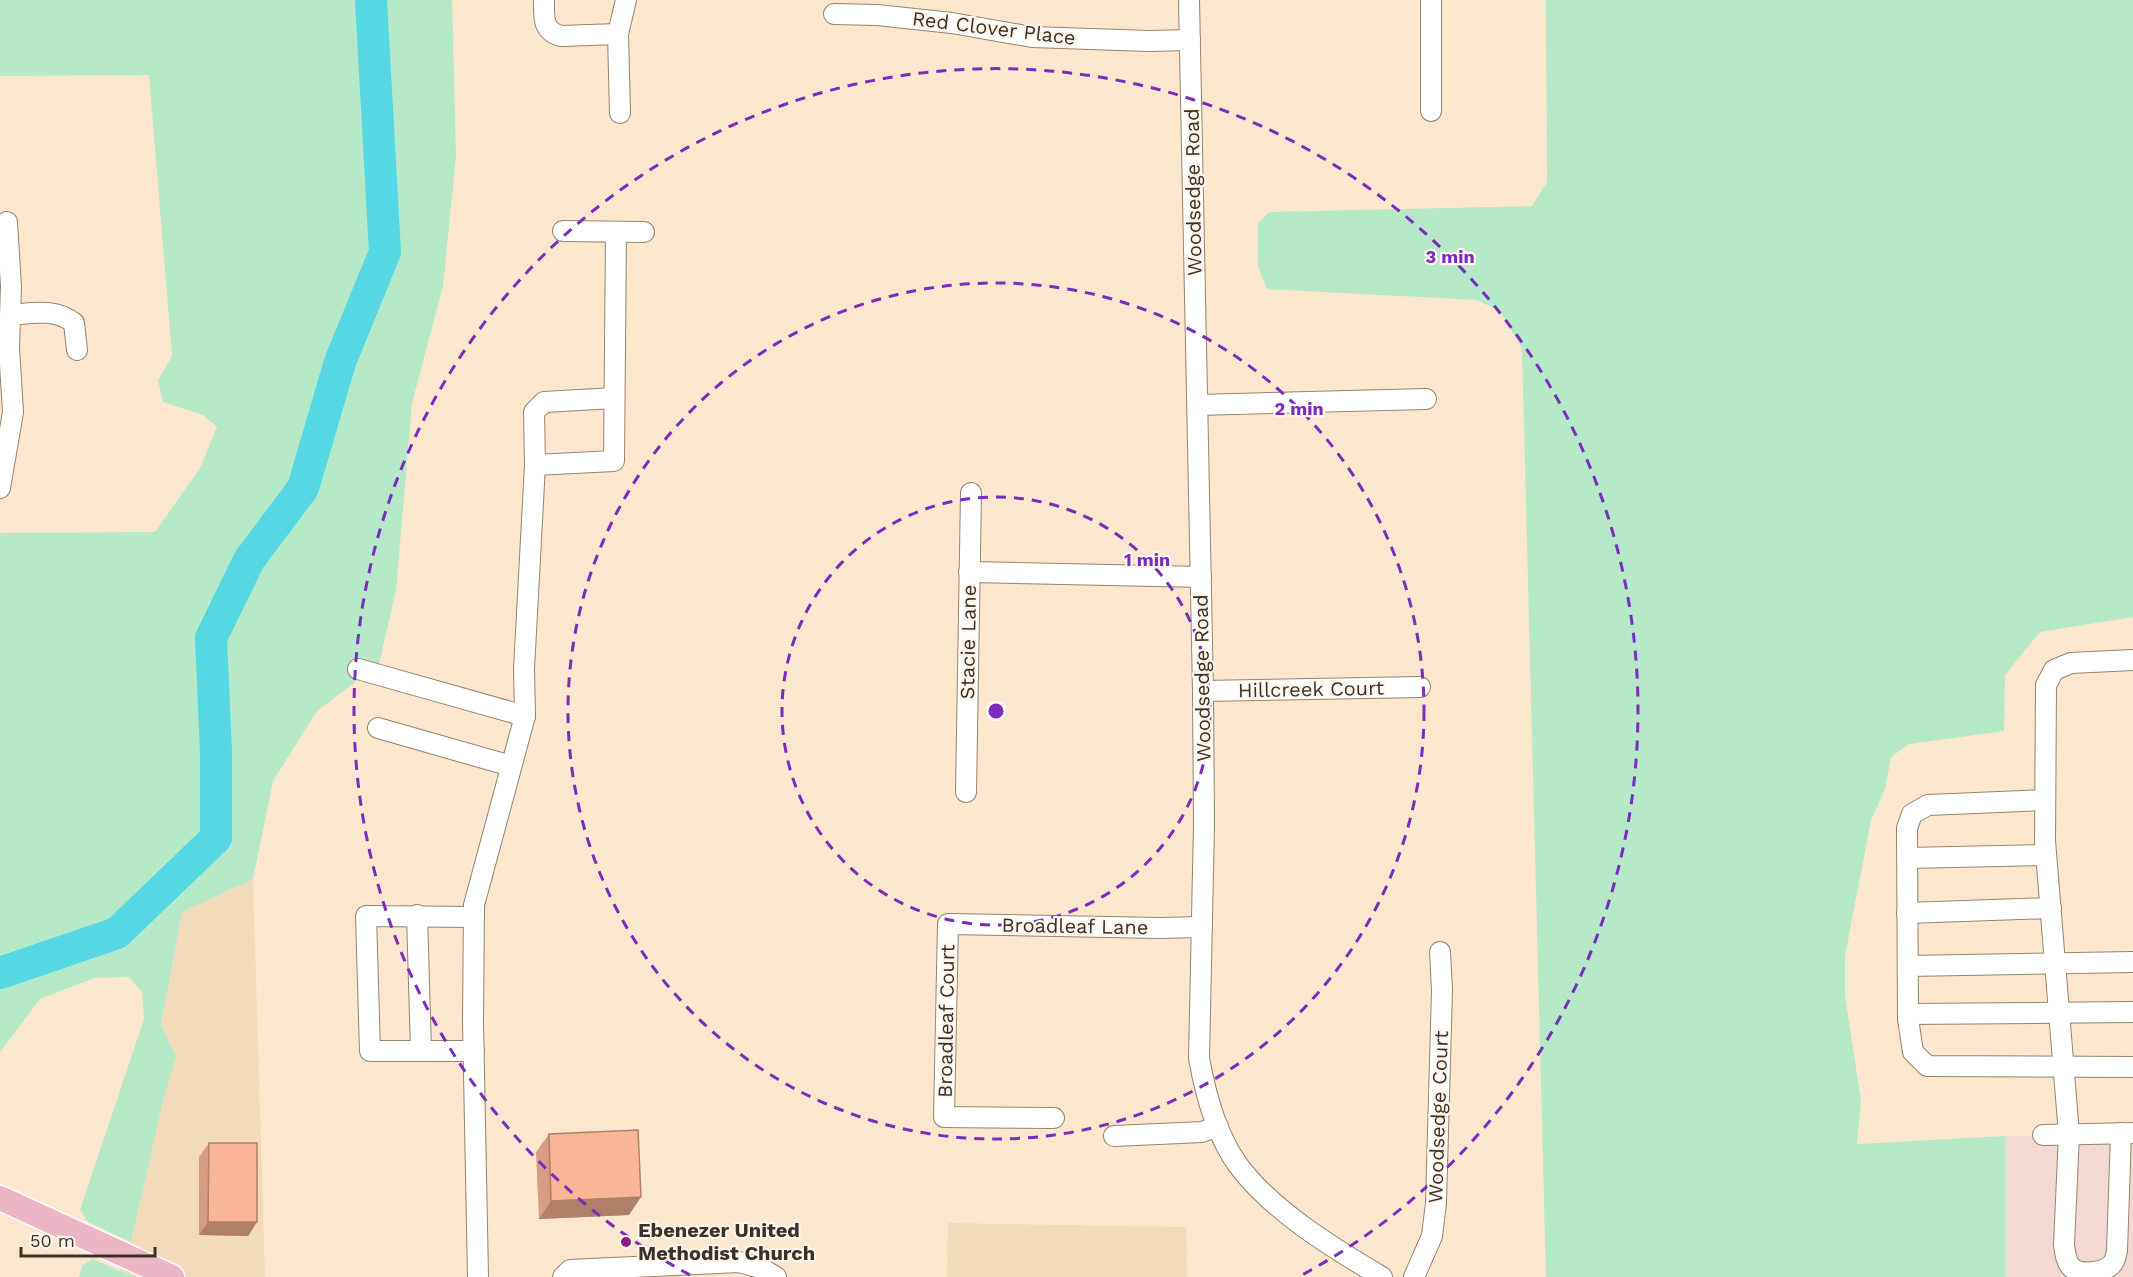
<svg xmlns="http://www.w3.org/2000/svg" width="2133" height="1277" font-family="'Work Sans',sans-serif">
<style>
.built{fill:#f2dbbb}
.education{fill:#f3d9d4}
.green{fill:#b5e9c8}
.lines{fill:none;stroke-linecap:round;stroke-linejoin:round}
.river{stroke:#56d8e4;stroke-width:32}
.minor-casing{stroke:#95846c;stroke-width:22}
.major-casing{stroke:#fff;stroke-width:27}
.minor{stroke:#fff;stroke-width:20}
.major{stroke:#edb6c7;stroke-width:24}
.wall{fill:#d79c82}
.shaded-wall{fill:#af7f6a}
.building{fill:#fab597;stroke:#af7f6a;stroke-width:1.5}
.ring{fill:none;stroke:#7b2cbf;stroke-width:3;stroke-dasharray:10 8}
.poi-dot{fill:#8f1e80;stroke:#fef6ec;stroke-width:2}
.labels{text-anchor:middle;stroke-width:4.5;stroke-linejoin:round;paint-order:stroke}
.street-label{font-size:20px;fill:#3a3228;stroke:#fef6ec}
.poi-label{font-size:20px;font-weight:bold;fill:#3a3228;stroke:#fef6ec;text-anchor:start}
.centre{fill:#7b2cbf;stroke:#fef6ec;stroke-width:3}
.ring-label{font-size:18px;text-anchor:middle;font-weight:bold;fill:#7b2cbf;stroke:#fef6ec;stroke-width:4.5;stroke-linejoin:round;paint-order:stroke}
</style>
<rect width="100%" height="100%" fill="#fae7cd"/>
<g class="built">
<polygon points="253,879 265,1277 135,1277 120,1271 131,1242 163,1101 176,1057 161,1024 182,912"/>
<polygon points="948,1223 1186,1227 1187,1277 947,1277"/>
</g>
<polygon class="education" points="2133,1134 2133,1277 2005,1277 2005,1136"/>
<g class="green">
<polygon points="0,0 452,0 456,156 443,286 412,403 396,590 379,664 317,711 273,781 253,879 182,912 161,1024 176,1057 163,1101 131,1242 88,1222 80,1210 144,1019 142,992 129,977 94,978 40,999 0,1052 0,533 155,532 200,468 217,427 203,415 163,402 158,380 172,356 149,75 0,76"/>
<polygon points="1546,0 2133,0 2133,617 2040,632 2005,675 2004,731 1909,744 1891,757 1885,789 1871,820 1845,956 1845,996 1861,1101 1857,1144 2005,1136 2005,1277 1546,1277 1522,349 1500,311 1477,300 1267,289 1258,267 1258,223 1269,212 1532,206 1547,182"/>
<polygon points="93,1259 134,1277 79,1277 82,1266"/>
</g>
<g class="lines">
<polyline class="river" points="0,973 117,933 216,838 216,752 211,638 249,560 303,488 340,362 385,252 371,0"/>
<g class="minor-casing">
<g id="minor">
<path d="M 544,0 C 544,17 542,31 561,36 L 618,34"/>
<path d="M 1189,0 L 1203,691 L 1204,825 L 1199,1058 C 1205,1092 1217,1136 1238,1165 C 1272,1211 1333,1248 1382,1277"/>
<polyline points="1431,0 1431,111"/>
<polyline points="834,14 877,15 952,23 1032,37 1149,41 1190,40"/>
<polyline points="620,113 618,34 626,0"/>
<polyline points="563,231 644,232"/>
<path d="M 10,315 C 33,313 55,308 74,323 L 77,350"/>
<polyline points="1198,405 1426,399"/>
<polyline points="535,465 534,412 544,402 614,398"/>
<polyline points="0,488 13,412 9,348 11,286 7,222"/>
<polyline points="969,572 1201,577"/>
<polyline points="358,669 525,716"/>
<polyline points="1203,691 1420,687"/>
<polyline points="378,728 511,766"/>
<polyline points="966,792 971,493"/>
<polyline points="2045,800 1928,805 1912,814 1907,828 1908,1019 1913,1052 1927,1066 2133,1067"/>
<polyline points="1907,858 2046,855"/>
<polyline points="1907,913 2051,908"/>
<polyline points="417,915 421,1051"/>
<polyline points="1908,966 2133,962"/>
<polyline points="1908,1014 2133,1012"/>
<polyline points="474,1051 370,1051 366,916 474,917"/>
<polyline points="1054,1118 944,1117 948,924 1160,928 1202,927"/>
<path d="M 2121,1133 L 2117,1251 C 2116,1256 2115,1261 2112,1264 C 2104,1273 2080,1276 2071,1267 C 2066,1262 2065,1252 2064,1245 L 2069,1134 L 2045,841 L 2046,685 L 2054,670 L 2071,663 L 2133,660"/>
<polyline points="2043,1135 2133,1133"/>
<polyline points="1114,1136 1202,1132 1218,1126"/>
<polyline points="478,1277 473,1022 474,905 525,716 524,669 535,465 614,461 616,232"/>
<polyline points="563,1277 570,1270 739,1262 761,1268 776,1277"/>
<polyline points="1414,1277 1432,1236 1436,1203 1442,990 1440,952"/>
</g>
</g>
<g class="major-casing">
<polyline id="major" points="0,1198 172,1277"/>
</g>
<use href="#minor" class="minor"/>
<use href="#major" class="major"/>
</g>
<g class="wall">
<polygon points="549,1134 629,1215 539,1219 536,1152"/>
<polygon points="209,1143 257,1222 248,1236 199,1235 199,1157"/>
</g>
<g class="shaded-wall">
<polygon points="641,1197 629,1215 539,1219 551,1201"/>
<polygon points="208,1222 257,1222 248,1236 199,1235"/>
</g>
<g class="building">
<polygon points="638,1130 641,1197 551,1201 549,1134"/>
<polygon points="209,1143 257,1143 257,1222 208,1222"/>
</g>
<g class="ring">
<circle cx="996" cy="711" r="214"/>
<circle cx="996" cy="711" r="428"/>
<path d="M690 1275A642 642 0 1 1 1302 1275"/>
</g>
<circle class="poi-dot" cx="626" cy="1242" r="6"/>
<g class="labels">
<g class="street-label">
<text transform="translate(994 28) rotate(7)" y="7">Red Clover Place</text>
<text transform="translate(1193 192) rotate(-91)" y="7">Woodsedge Road</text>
<text transform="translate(968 642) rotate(-89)" y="7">Stacie Lane</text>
<text transform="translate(1202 678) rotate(-91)" y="7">Woodsedge Road</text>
<text transform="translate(1311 689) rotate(-1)" y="7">Hillcreek Court</text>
<text transform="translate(1075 926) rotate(1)" y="7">Broadleaf Lane</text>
<text transform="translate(946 1021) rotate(-89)" y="7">Broadleaf Court</text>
<text transform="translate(1438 1117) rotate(-88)" y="7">Woodsedge Court</text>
</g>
<g class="poi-label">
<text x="638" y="1237">Ebenezer United<tspan x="638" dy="23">Methodist Church</tspan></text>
</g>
</g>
<circle cx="996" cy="711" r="9" class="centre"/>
<g class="ring-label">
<text x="1450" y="263">3 min</text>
<text x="1299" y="415">2 min</text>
<text x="1147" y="566">1 min</text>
</g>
<path d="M21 1247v9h134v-9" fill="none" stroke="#3a3228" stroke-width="3"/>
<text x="30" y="1247" font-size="18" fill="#3a3228" stroke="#fef6ec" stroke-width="4.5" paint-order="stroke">50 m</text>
</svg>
